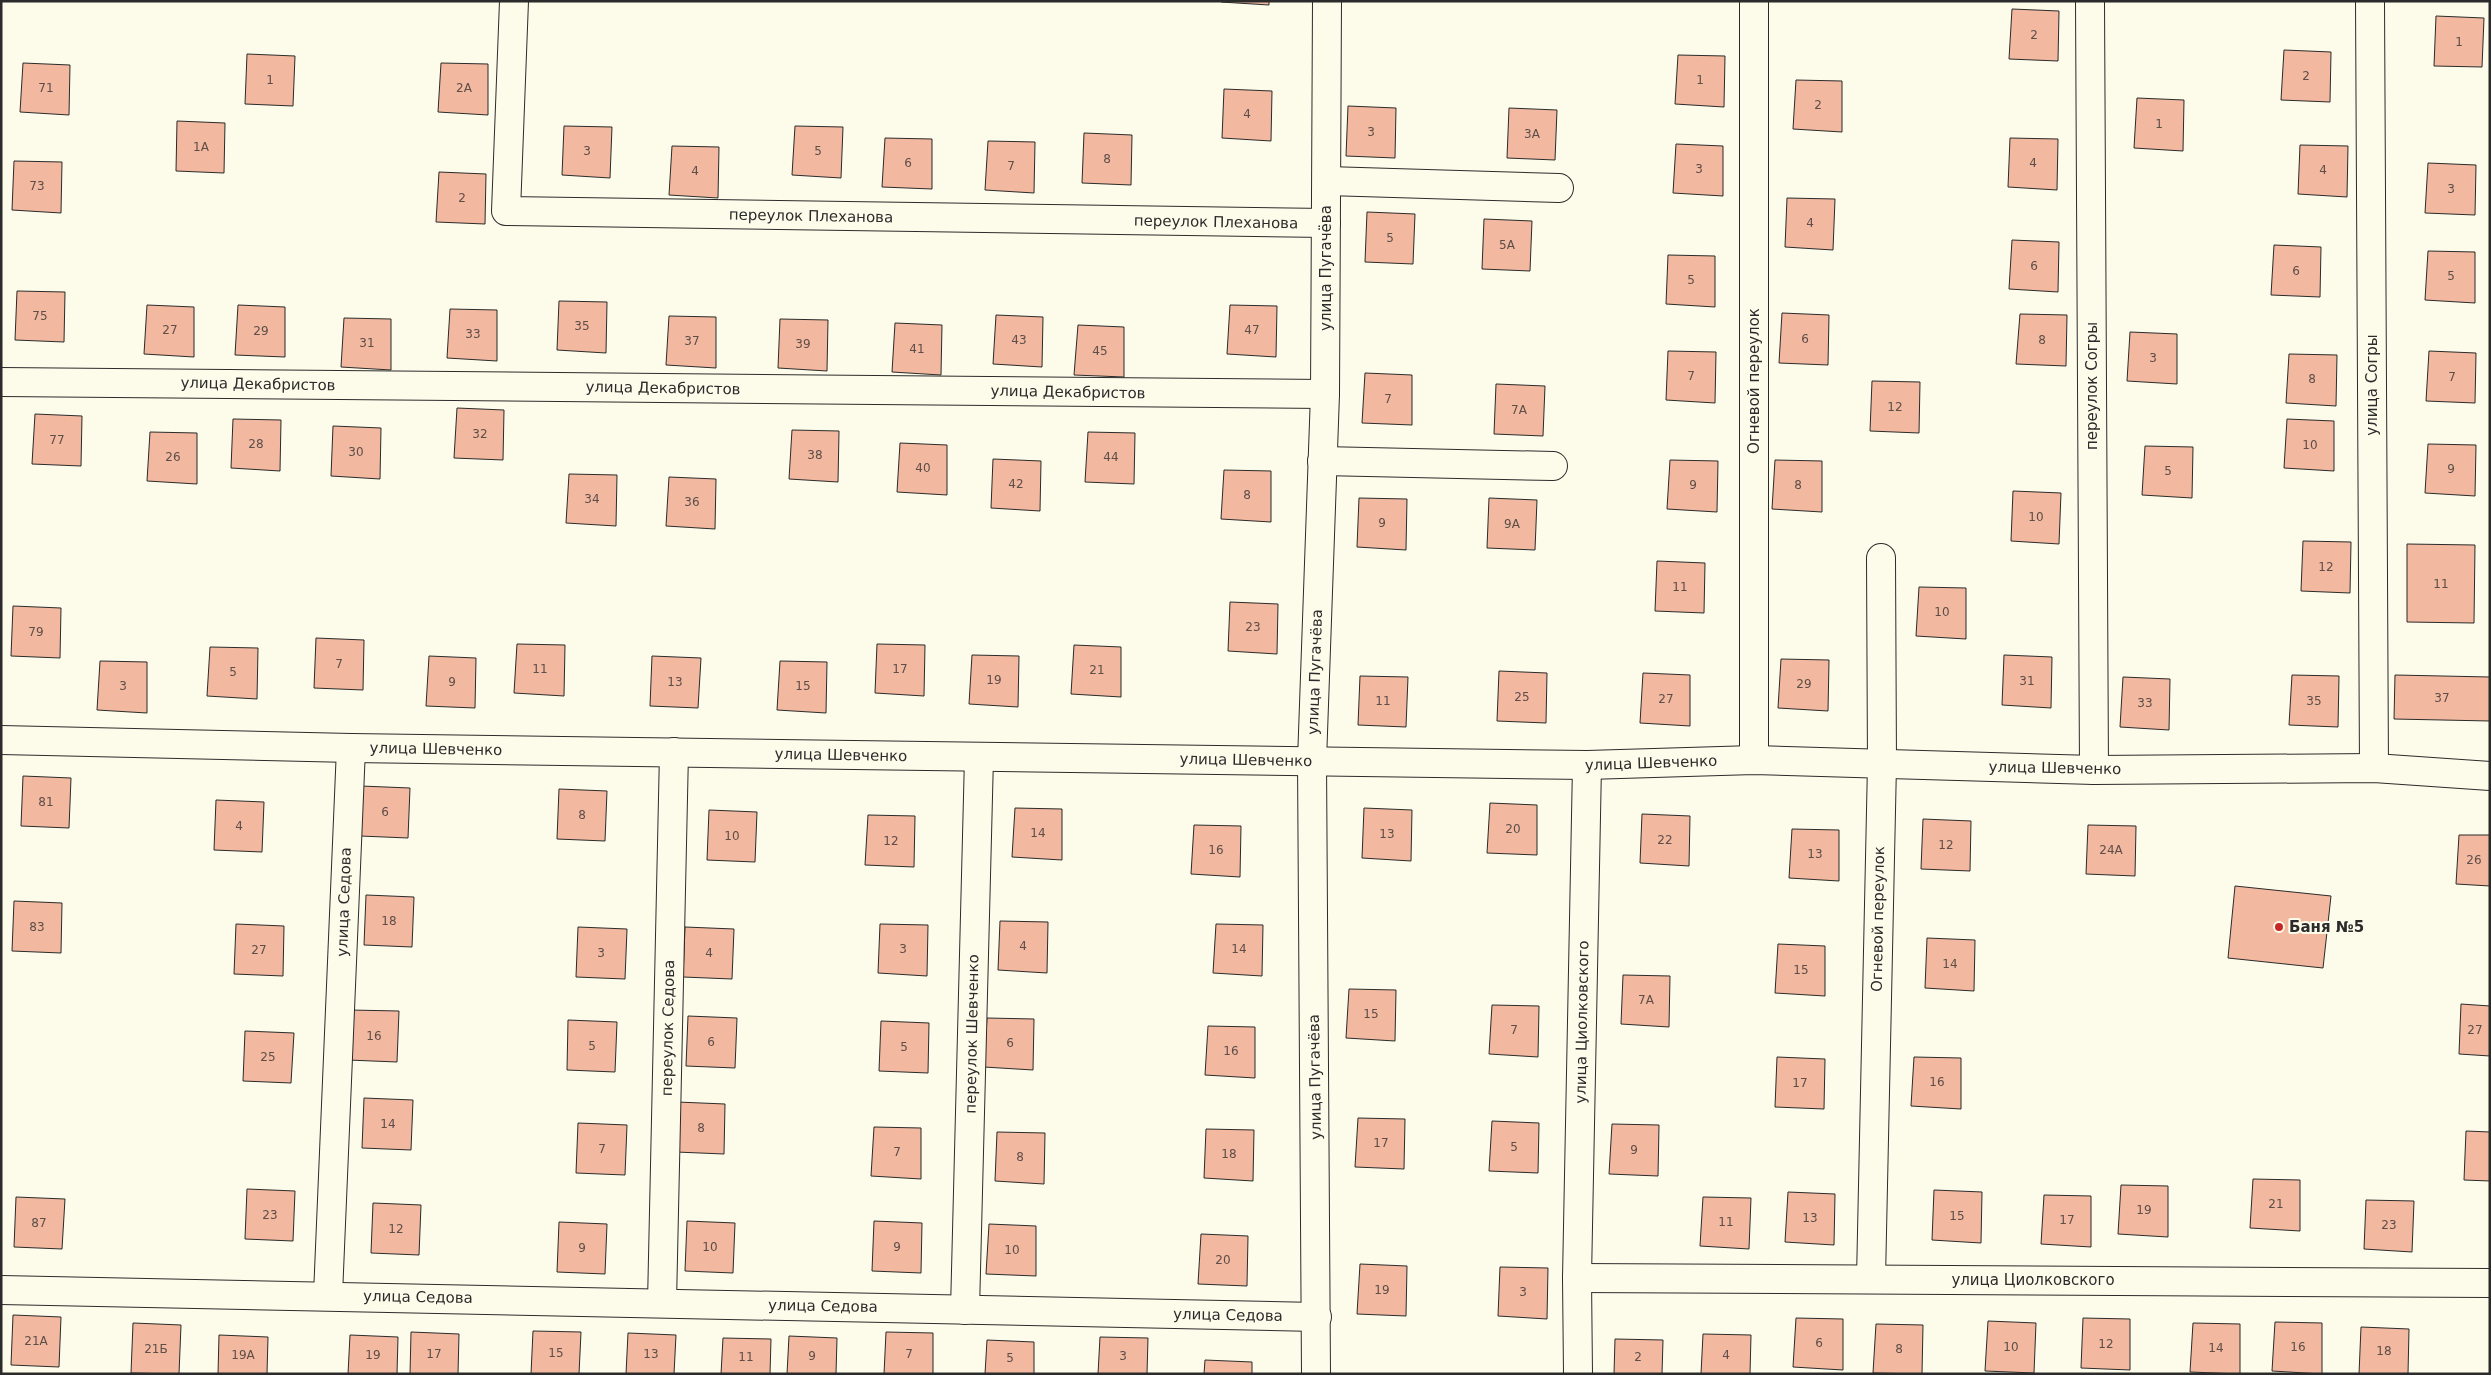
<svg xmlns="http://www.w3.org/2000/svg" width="2491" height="1375" font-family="'DejaVu Sans',sans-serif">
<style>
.building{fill:#f2b8a0;stroke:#2b2b2b}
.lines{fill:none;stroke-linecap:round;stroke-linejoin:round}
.minor-casing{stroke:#2b2b2b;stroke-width:30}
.minor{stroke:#fdfbea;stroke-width:28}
.poi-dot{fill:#c62828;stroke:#fdfbea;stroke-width:2}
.labels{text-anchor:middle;stroke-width:4;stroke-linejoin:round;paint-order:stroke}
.number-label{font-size:12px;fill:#5d4e48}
.street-label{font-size:15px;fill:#2b2b2b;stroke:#fdfbea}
.poi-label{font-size:15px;font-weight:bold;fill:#2b2b2b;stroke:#fdfbea;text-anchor:start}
</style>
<rect width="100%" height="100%" fill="#fdfbea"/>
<g class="building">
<polygon points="1221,1 1269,1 1269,5 1221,2"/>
<polygon points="2012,9 2059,11 2058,61 2009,59"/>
<polygon points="2436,16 2484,18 2482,67 2434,66"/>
<polygon points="2284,50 2331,52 2330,102 2281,100"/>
<polygon points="247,54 295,56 293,106 245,104"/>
<polygon points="1678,55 1725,56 1724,107 1675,104"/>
<polygon points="23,63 70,65 69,115 20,112"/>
<polygon points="441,63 488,64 488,115 438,112"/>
<polygon points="1796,80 1842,81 1842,132 1793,129"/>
<polygon points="1224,89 1272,91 1271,141 1222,138"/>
<polygon points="2137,98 2184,100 2183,151 2134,148"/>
<polygon points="1348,106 1396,108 1395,158 1346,156"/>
<polygon points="1509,108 1557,110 1555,160 1507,158"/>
<polygon points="177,121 225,123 224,173 176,171"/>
<polygon points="564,126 612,127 610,178 562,175"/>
<polygon points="795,126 843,127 841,178 792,175"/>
<polygon points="1084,133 1132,135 1131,185 1082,183"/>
<polygon points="885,138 932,139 932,189 882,187"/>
<polygon points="2010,138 2058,139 2057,190 2008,187"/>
<polygon points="988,141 1035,142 1034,193 985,190"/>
<polygon points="1676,144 1723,146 1723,196 1673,193"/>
<polygon points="2300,145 2348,146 2347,197 2298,194"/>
<polygon points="672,146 719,147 718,198 669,195"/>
<polygon points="14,161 62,162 61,213 12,210"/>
<polygon points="2428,163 2476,165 2475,215 2425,213"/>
<polygon points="439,172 486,174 485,224 436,222"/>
<polygon points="1787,198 1835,199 1833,250 1785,247"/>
<polygon points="1367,212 1415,214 1413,264 1365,262"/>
<polygon points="1484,219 1532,221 1530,271 1482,269"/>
<polygon points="2012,240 2059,242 2058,292 2009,289"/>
<polygon points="2274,245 2321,247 2320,297 2271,295"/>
<polygon points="2428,251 2475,252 2475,303 2425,300"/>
<polygon points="1668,255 1715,256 1715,307 1666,304"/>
<polygon points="17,291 65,292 64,342 15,340"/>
<polygon points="559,301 607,302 606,353 557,350"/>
<polygon points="147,305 194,307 194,357 144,354"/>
<polygon points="238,305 285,307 285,357 235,355"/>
<polygon points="1230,305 1277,306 1276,357 1227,354"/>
<polygon points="450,309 497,310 497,361 447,358"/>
<polygon points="1782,313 1829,315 1828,365 1779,363"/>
<polygon points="2020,314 2067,315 2066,366 2016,364"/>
<polygon points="996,315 1043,317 1042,367 993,364"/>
<polygon points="669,316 716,317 716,368 666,365"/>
<polygon points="344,318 391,319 391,370 341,367"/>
<polygon points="780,319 828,320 827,371 778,368"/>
<polygon points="895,323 942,325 941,375 892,372"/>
<polygon points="1078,325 1124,327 1124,377 1074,375"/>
<polygon points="2130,332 2177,334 2177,384 2127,381"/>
<polygon points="1668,351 1716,352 1715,403 1666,400"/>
<polygon points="2429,351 2476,353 2475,403 2426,401"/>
<polygon points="2289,354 2337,355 2336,406 2286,403"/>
<polygon points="1365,373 1412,375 1412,425 1362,423"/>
<polygon points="1872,381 1920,382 1919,433 1870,431"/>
<polygon points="1496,384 1545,386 1543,436 1494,434"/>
<polygon points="457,408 504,410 503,460 454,458"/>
<polygon points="35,414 82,416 81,466 32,464"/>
<polygon points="233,419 281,420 280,471 231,468"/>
<polygon points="2287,419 2334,421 2334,471 2284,468"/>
<polygon points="333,426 381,428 380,479 331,476"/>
<polygon points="792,430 839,431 838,482 789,479"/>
<polygon points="150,432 197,433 197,484 147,481"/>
<polygon points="1088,432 1135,433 1134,484 1085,482"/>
<polygon points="900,443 947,445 947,495 897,492"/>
<polygon points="2428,444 2476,445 2475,496 2425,493"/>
<polygon points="2145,446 2193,447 2192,498 2142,495"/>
<polygon points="993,459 1041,461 1040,511 991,508"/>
<polygon points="1670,460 1718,461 1717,512 1667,509"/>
<polygon points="1775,460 1822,461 1822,512 1772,509"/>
<polygon points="1224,470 1271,471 1271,522 1221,519"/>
<polygon points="569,474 617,475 616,526 566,523"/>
<polygon points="669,477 716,479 715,529 666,526"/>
<polygon points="2013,491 2061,493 2059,544 2011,541"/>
<polygon points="1359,498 1407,499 1406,550 1357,547"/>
<polygon points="1489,498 1537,500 1535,550 1487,548"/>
<polygon points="2303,541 2351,542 2350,593 2301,591"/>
<polygon points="2407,544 2475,545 2474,623 2407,622"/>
<polygon points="1657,561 1705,563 1704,613 1655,611"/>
<polygon points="1919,587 1966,588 1966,639 1916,636"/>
<polygon points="1230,602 1278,604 1277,654 1228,651"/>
<polygon points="13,606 61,608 60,658 11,656"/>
<polygon points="316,638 364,640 363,690 314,688"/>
<polygon points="517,644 565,645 564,696 514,693"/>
<polygon points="877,644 925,645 924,696 875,693"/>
<polygon points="1074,645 1121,647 1121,697 1071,694"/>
<polygon points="210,647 258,648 257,699 207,696"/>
<polygon points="972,655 1019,656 1018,707 969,704"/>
<polygon points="2004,655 2052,657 2051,708 2002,705"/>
<polygon points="429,656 476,658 475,708 426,706"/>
<polygon points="652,656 701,658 698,708 650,706"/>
<polygon points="1781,659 1829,660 1828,711 1778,708"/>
<polygon points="100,661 147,662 147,713 97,710"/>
<polygon points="780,661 827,662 826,713 777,710"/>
<polygon points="1499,671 1547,673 1546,723 1497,721"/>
<polygon points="1643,673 1690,675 1690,726 1640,723"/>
<polygon points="2292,675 2339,676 2338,727 2289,725"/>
<polygon points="2395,675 2490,677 2490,721 2394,719"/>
<polygon points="1360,676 1408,677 1406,727 1358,725"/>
<polygon points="2123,677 2170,679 2169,730 2120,727"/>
<polygon points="23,776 71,778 69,828 21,826"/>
<polygon points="361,786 410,788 408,838 360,836"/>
<polygon points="559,789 607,791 605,841 557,839"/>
<polygon points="216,800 264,802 262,852 214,850"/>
<polygon points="1490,803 1537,805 1537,855 1487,853"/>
<polygon points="1015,808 1062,809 1062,860 1012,857"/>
<polygon points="1364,808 1412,810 1411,861 1362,858"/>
<polygon points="709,810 757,812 755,862 707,860"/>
<polygon points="1642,814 1690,816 1689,866 1640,863"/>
<polygon points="868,815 915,816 914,867 865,865"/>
<polygon points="1923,819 1971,821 1970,871 1921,869"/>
<polygon points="1194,825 1241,826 1240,877 1191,874"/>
<polygon points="2088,825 2136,826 2135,876 2086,874"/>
<polygon points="1792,829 1839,830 1839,881 1789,878"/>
<polygon points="2459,835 2490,835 2490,886 2456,884"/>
<polygon points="2235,886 2331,896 2323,968 2228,958"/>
<polygon points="366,895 414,897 412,947 364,945"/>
<polygon points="14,901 62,903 61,953 12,951"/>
<polygon points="1000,921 1048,922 1047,973 998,970"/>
<polygon points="236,924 284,926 283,976 234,974"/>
<polygon points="880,924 928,925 927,976 878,973"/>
<polygon points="1216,924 1263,925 1262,976 1213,973"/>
<polygon points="578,927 627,929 625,979 576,977"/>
<polygon points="685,927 734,929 732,979 683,977"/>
<polygon points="1927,938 1975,940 1974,991 1925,988"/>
<polygon points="1778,944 1825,946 1825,996 1775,993"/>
<polygon points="1623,975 1670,976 1669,1027 1621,1024"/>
<polygon points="1349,989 1396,990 1395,1041 1346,1038"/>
<polygon points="2461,1004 2490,1006 2490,1056 2459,1054"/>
<polygon points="1492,1005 1539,1006 1538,1057 1489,1054"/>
<polygon points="350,1010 399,1011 397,1062 348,1060"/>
<polygon points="688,1016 737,1018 735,1068 686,1066"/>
<polygon points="987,1018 1034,1019 1033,1070 984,1067"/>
<polygon points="568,1020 617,1022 615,1072 567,1070"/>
<polygon points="881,1021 929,1023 928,1073 879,1071"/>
<polygon points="1208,1026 1255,1027 1255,1078 1205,1075"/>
<polygon points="245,1031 294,1033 291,1083 243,1081"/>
<polygon points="1777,1057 1825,1059 1824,1109 1775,1107"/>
<polygon points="1914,1057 1961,1058 1961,1109 1911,1106"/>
<polygon points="364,1098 413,1100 411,1150 362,1148"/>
<polygon points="677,1102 725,1104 724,1154 676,1152"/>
<polygon points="1358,1118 1405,1119 1404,1169 1355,1167"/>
<polygon points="1492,1121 1539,1123 1538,1173 1489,1171"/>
<polygon points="578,1123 627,1125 625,1175 576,1173"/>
<polygon points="1612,1124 1659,1125 1658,1176 1609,1174"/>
<polygon points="874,1127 921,1128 921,1179 871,1176"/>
<polygon points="1206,1129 1254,1130 1253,1181 1204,1178"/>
<polygon points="2466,1131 2490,1132 2490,1181 2464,1180"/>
<polygon points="997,1132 1045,1133 1044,1184 995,1181"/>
<polygon points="2253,1179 2300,1180 2300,1231 2250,1228"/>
<polygon points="2121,1185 2168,1186 2168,1237 2118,1234"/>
<polygon points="247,1189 295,1191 293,1241 245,1239"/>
<polygon points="1934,1190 1982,1192 1981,1243 1932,1240"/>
<polygon points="1788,1192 1835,1194 1834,1245 1785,1242"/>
<polygon points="2044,1195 2091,1196 2091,1247 2041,1244"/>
<polygon points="16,1197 65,1199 62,1249 14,1247"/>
<polygon points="1703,1197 1751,1198 1749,1249 1700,1246"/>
<polygon points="2366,1200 2414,1201 2412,1252 2364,1249"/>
<polygon points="373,1203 421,1205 419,1255 371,1253"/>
<polygon points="687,1221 735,1223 733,1273 685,1271"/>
<polygon points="874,1221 922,1223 921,1273 872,1271"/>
<polygon points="559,1222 607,1224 605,1274 557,1272"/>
<polygon points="989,1224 1036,1226 1036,1276 986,1274"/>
<polygon points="1201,1234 1248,1236 1247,1286 1198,1284"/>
<polygon points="1360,1264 1407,1266 1406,1316 1357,1314"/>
<polygon points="1500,1267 1548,1268 1547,1319 1498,1316"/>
<polygon points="13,1315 61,1317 59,1367 11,1365"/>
<polygon points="1796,1318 1843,1319 1843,1370 1793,1367"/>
<polygon points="2083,1318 2130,1319 2130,1370 2081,1368"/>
<polygon points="1988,1321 2036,1323 2034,1373 1985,1371"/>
<polygon points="2275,1322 2322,1323 2322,1374 2272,1371"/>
<polygon points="133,1323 181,1325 179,1374 131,1373"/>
<polygon points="2193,1323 2240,1324 2240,1374 2190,1372"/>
<polygon points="1876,1324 1923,1325 1922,1374 1873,1373"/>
<polygon points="2361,1327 2409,1329 2408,1374 2359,1374"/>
<polygon points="533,1331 581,1332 579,1374 531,1374"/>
<polygon points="411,1332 459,1334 458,1374 410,1374"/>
<polygon points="886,1332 933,1333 933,1374 884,1374"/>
<polygon points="628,1333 676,1335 674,1374 626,1374"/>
<polygon points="1703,1334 1751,1335 1750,1374 1701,1374"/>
<polygon points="219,1335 268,1337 267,1374 218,1374"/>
<polygon points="350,1335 398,1337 397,1374 348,1374"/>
<polygon points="789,1336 837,1338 836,1374 787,1374"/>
<polygon points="1100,1337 1148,1338 1147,1374 1098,1374"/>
<polygon points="723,1338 771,1339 770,1374 721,1374"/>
<polygon points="1615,1339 1663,1340 1662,1374 1614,1374"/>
<polygon points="987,1340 1034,1342 1034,1374 985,1374"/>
<polygon points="1205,1360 1252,1362 1252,1374 1204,1374"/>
</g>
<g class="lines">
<g class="minor-casing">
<g id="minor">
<polyline points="514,1 506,211 1326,223"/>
<polyline points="2090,1 2094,770"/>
<polyline points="2370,1 2374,768"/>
<polyline points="1327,181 1559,188"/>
<polyline points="1,382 1325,394"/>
<polyline points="1322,461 1553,466"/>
<polyline points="1,740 351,748 1587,765 1754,760 2094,770 2374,768 2490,776"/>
<polyline points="1754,760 1754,1"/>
<polyline points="1577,1278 2490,1283"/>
<polyline points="1871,1279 1882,764 1881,558"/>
<polyline points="1,1290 1317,1317"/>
<polyline points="328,1295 351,748"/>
<polyline points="662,1303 674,752"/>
<polyline points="965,1310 979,757"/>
<polyline points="1316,1374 1312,761 1325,394 1327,1"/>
<polyline points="1578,1374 1577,1278 1587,765"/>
</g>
</g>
<use href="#minor" class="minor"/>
</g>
<circle class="poi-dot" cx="2279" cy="927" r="5"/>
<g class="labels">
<g class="number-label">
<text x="2034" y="39">2</text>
<text x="2459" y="46">1</text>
<text x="2306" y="80">2</text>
<text x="270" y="84">1</text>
<text x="1700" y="84">1</text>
<text x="46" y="92">71</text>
<text x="464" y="92">2А</text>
<text x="1818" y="109">2</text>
<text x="1247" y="118">4</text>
<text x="2159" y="128">1</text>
<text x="1371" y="136">3</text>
<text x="1532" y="138">3А</text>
<text x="201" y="151">1А</text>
<text x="587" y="155">3</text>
<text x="818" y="155">5</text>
<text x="1107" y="163">8</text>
<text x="908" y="167">6</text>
<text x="2033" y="167">4</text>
<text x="1011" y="170">7</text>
<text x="1699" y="173">3</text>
<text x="2323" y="174">4</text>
<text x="695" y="175">4</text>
<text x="37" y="190">73</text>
<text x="2451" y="193">3</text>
<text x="462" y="202">2</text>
<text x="1810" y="227">4</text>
<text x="1390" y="242">5</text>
<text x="1507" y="249">5А</text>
<text x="2034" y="270">6</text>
<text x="2296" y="275">6</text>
<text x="2451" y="280">5</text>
<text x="1691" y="284">5</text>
<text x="40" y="320">75</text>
<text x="582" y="330">35</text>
<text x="170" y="334">27</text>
<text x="1252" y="334">47</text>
<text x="261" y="335">29</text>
<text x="473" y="338">33</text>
<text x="1805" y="343">6</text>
<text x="1019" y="344">43</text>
<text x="2042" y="344">8</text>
<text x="692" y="345">37</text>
<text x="367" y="347">31</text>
<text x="803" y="348">39</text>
<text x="917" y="353">41</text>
<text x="1100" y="355">45</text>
<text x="2153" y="362">3</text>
<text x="1691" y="380">7</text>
<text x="2452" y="381">7</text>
<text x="2312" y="383">8</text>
<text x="1388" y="403">7</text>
<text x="1895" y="411">12</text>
<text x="1519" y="414">7А</text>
<text x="480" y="438">32</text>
<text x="57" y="444">77</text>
<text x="256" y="448">28</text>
<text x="2310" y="449">10</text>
<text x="356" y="456">30</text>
<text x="815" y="459">38</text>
<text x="173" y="461">26</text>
<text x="1111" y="461">44</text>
<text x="923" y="472">40</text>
<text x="2451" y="473">9</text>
<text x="2168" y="475">5</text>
<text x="1016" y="488">42</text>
<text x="1693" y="489">9</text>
<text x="1798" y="489">8</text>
<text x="1247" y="499">8</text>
<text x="592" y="503">34</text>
<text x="692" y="506">36</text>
<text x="2036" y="521">10</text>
<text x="1382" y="527">9</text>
<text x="1512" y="528">9А</text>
<text x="2326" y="571">12</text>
<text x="2441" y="588">11</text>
<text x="1680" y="591">11</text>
<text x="1942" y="616">10</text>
<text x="1253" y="631">23</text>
<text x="36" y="636">79</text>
<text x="339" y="668">7</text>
<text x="540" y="673">11</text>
<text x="900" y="673">17</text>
<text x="1097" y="674">21</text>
<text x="233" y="676">5</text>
<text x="994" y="684">19</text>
<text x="2027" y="685">31</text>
<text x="452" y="686">9</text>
<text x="675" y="686">13</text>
<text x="1804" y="688">29</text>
<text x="123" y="690">3</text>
<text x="803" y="690">15</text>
<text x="1522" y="701">25</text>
<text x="2442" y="702">37</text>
<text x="1666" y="703">27</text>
<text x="1383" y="705">11</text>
<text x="2314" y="705">35</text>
<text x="2145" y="707">33</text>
<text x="46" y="806">81</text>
<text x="385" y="816">6</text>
<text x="582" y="819">8</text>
<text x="239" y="830">4</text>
<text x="1513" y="833">20</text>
<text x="1038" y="837">14</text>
<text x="1387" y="838">13</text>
<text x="732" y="840">10</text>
<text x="1665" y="844">22</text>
<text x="891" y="845">12</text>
<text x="1946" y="849">12</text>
<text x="1216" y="854">16</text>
<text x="2111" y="854">24А</text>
<text x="1815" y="858">13</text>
<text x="2474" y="864">26</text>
<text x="389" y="925">18</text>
<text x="37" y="931">83</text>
<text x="1023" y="950">4</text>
<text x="903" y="953">3</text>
<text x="1239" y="953">14</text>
<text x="259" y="954">27</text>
<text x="601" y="957">3</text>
<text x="709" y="957">4</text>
<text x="1950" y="968">14</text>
<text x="1801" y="974">15</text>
<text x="1646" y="1004">7А</text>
<text x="1371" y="1018">15</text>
<text x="1514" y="1034">7</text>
<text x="2475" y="1034">27</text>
<text x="374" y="1040">16</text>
<text x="711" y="1046">6</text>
<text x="1010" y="1047">6</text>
<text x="592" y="1050">5</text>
<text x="904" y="1051">5</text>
<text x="1231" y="1055">16</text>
<text x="268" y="1061">25</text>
<text x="1937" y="1086">16</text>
<text x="1800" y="1087">17</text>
<text x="388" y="1128">14</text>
<text x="701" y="1132">8</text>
<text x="1381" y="1147">17</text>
<text x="1514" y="1151">5</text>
<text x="602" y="1153">7</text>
<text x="1634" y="1154">9</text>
<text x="897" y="1156">7</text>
<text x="1229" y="1158">18</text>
<text x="1020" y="1161">8</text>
<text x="2276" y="1208">21</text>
<text x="2144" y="1214">19</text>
<text x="270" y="1219">23</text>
<text x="1957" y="1220">15</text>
<text x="1810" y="1222">13</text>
<text x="2067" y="1224">17</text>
<text x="1726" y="1226">11</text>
<text x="39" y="1227">87</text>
<text x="2389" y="1229">23</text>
<text x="396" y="1233">12</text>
<text x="710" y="1251">10</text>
<text x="897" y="1251">9</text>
<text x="582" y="1252">9</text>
<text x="1012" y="1254">10</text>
<text x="1223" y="1264">20</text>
<text x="1382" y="1294">19</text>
<text x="1523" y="1296">3</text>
<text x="36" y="1345">21А</text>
<text x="1819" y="1347">6</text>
<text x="2106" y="1348">12</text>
<text x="2011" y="1351">10</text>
<text x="2298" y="1351">16</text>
<text x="2216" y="1352">14</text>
<text x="156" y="1353">21Б</text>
<text x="1899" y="1353">8</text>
<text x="2384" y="1355">18</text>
<text x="556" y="1357">15</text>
<text x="434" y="1358">17</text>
<text x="651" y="1358">13</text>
<text x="909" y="1358">7</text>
<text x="243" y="1359">19А</text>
<text x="373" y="1359">19</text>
<text x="1726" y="1359">4</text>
<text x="812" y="1360">9</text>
<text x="1123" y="1360">3</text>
<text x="746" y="1361">11</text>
<text x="1638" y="1361">2</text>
<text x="1010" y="1362">5</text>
</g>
<g class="street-label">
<text transform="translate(811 216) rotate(1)" y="5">переулок Плеханова</text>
<text transform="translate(1216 222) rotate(1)" y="5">переулок Плеханова</text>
<text transform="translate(1326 268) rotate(-90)" y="5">улица Пугачёва</text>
<text transform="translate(1754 381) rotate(-90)" y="5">Огневой переулок</text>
<text transform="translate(258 384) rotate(1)" y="5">улица Декабристов</text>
<text transform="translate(2372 385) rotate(-90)" y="5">улица Согры</text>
<text transform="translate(2092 386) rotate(-90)" y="5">переулок Согры</text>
<text transform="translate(663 388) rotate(1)" y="5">улица Декабристов</text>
<text transform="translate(1068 392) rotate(1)" y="5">улица Декабристов</text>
<text transform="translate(1315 672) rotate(-88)" y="5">улица Пугачёва</text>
<text transform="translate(436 749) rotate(1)" y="5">улица Шевченко</text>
<text transform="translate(841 755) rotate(1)" y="5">улица Шевченко</text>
<text transform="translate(1246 760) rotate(1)" y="5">улица Шевченко</text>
<text transform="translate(1651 763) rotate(-2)" y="5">улица Шевченко</text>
<text transform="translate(2055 768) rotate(1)" y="5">улица Шевченко</text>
<text transform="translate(344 902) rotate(-88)" y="5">улица Седова</text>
<text transform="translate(1878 919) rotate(-89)" y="5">Огневой переулок</text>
<text transform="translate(1582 1022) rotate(-89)" y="5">улица Циолковского</text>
<text transform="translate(668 1028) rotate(-89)" y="5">переулок Седова</text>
<text transform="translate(972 1034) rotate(-89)" y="5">переулок Шевченко</text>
<text transform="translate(1315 1077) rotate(-91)" y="5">улица Пугачёва</text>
<text x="2033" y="1285">улица Циолковского</text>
<text transform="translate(418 1297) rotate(1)" y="5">улица Седова</text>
<text transform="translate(823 1306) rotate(1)" y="5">улица Седова</text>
<text transform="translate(1228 1315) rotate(1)" y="5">улица Седова</text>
</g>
<g class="poi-label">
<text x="2289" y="932">Баня №5</text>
</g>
</g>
<rect width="2491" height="1375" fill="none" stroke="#2b2b2b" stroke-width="5"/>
</svg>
